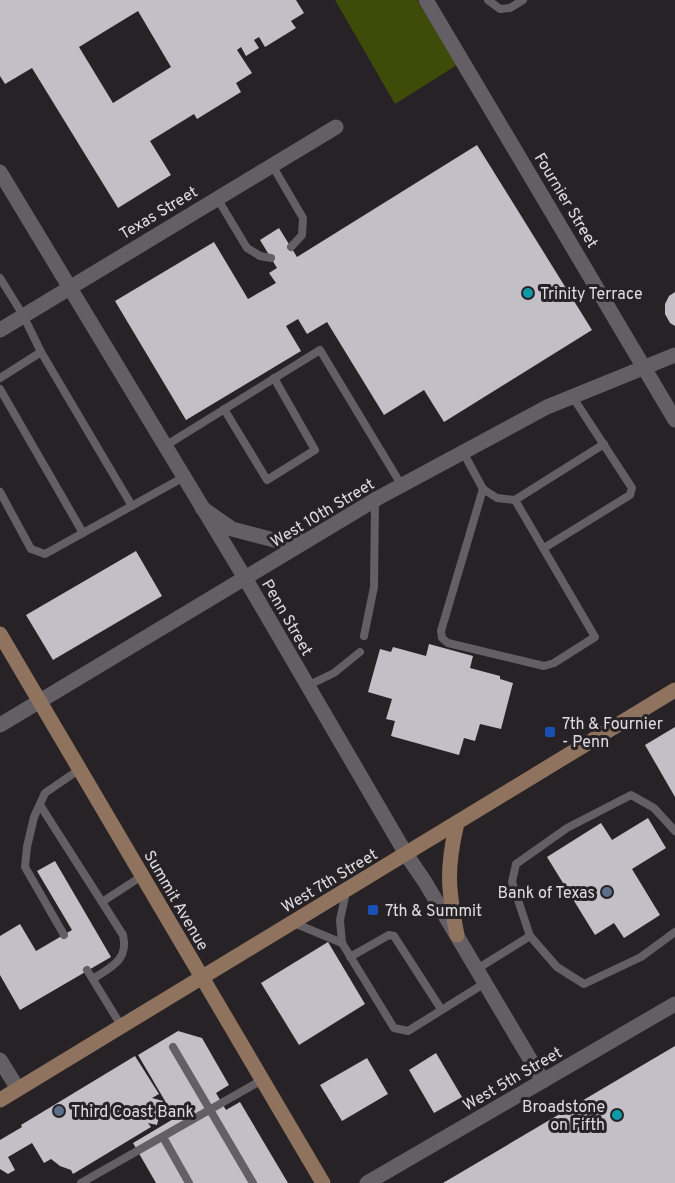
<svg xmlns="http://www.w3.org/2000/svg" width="675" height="1183" font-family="Overpass,sans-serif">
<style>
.green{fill:#3f4b09}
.building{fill:#c3bfc6;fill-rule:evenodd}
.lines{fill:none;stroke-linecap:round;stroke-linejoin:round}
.service{stroke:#645f64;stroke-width:8}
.minor{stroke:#645f64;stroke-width:15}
.tertiary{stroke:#645f64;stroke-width:15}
.secondary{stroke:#8f735e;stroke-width:15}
.culture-dot{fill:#0f9aa8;stroke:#262226;stroke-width:2}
.transit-dot{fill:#1a4fb4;stroke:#262226;stroke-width:2}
.service-dot{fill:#5c6f8a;stroke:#262226;stroke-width:2}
.labels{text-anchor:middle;stroke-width:6;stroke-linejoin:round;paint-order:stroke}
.street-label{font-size:16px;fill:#e0dde0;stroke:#262226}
.poi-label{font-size:16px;fill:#e0dde0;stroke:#262226;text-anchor:start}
</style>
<rect width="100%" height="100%" fill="#262226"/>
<polygon class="green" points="335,0 417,0 457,65 395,104"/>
<g class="building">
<path d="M 0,0 L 296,0 L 304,13 L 291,21 L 296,28 L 265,47 L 259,37 L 254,40 L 259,48 L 246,56 L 241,47 L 237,50 L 252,73 L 236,83 L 241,92 L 197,119 L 194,114 L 150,141 L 171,175 L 118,208 L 32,68 L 5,84 L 0,76 ZM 138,11 L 171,67 L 113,103 L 79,47 Z"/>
<polygon points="477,145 592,330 444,422 424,390 384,415 327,322 307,334 298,319 286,326 301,351 186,420 115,301 214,242 248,299 276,283 269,273 277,268 260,240 279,228 297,257"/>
<polygon points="675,292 675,326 670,323 665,314 665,304 669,296"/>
<polygon points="136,551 162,596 53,660 26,615"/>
<polygon points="429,644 473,656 470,668 500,676 500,679 513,683 501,729 480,724 475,741 464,738 459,755 391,736 395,721 386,719 392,699 368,692 380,649 391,652 393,647 426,656"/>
<polygon points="675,727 675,797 645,745"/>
<polygon points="648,818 666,848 632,869 660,915 624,938 614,923 595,935 547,857 601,823 612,840"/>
<polygon points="55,861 111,957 20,1010 0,975 0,936 20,924 36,951 72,930 37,871"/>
<polygon points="328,942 365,1004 299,1045 261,983"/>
<polygon points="178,1031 202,1038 229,1085 216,1093 226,1110 240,1102 288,1183 156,1183 133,1143 175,1118 138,1055"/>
<polygon points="675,1046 675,1183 443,1183"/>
<polygon points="436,1053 462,1097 434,1113 409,1070"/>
<polygon points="135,1056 159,1094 152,1098 163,1101 157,1125 148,1123 151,1127 73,1174 71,1170 60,1166 51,1159 44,1163 32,1143 8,1157 15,1170 8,1174 0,1169 0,1140 22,1127 21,1125"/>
<polygon points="367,1058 388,1094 342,1121 320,1085"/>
</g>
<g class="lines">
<g class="service">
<polyline points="488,0 500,9 510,8 523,0"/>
<polyline points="272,165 303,218 302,235 291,247"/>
<polyline points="217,198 247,248 260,256 271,258"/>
<polyline points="0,278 23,315 41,352 0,378"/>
<polyline points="41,352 132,506"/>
<polyline points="0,389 83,533"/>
<polyline points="224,409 267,480 315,450 274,378"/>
<polyline points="165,446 320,350 402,486"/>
<polyline points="463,452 483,489 497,498 515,500 604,444"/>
<polyline points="483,489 441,631 442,638 448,643 544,666 554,663 595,637 515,500"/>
<polyline points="0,492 31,549 45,554 184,477"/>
<polyline points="544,548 630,495 632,488 572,396"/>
<polyline points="364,636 374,587 375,500"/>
<polyline points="307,686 334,673 360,652"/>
<path d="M 40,805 L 123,935 C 129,960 111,967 93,979"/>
<polyline points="346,892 340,920 342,943 394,1028 408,1031 485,983"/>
<polyline points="102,902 142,876"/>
<polyline points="294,923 342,943"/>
<polyline points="64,935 25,867 27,847 34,817 45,793 80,769"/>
<polyline points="530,936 512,882 516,864 567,828 631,795 654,808 675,831"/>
<polyline points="350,957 389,935 394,936 441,1009"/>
<polyline points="477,969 530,936 557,967 584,984 641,957 675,932"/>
<polyline points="87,970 122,1027"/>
<polyline points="173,1047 253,1183"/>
<polyline points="163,1137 189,1183"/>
<polyline points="81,1183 262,1080"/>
</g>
<g class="minor">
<polyline points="426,0 675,420"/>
<polyline points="0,172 245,578 406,854 425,882 543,1081"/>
<polyline points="0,330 336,127"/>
<polyline points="0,1060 18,1089"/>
</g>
<g class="tertiary">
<polyline points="202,508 232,529 278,541 308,540"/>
<polyline points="0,725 378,498 547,407 675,355"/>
<polyline points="367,1183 675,1004"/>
</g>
<g class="secondary">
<polyline points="0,634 323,1183"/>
<path d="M 457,935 C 448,889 446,869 457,823"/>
<polyline points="0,1100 675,690"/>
</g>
</g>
<g class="culture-dot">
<circle cx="528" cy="293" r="6"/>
<circle cx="617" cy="1115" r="6"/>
</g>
<g class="transit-dot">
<rect x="544" y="726" width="12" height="12" rx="3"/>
<rect x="367" y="904" width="12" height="12" rx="3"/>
</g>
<g class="service-dot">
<circle cx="607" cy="892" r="6"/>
<circle cx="59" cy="1111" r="6"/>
</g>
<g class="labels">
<g class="street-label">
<text transform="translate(567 200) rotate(59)" y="6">Fournier Street</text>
<text transform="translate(158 212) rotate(-31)" y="6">Texas Street</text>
<text transform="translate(322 512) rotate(-31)" y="6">West 10th Street</text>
<text transform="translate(288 617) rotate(60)" y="6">Penn Street</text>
<text transform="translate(329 880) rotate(-31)" y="6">West 7th Street</text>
<text transform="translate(177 900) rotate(60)" y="6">Summit Avenue</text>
<text transform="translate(512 1078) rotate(-30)" y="6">West 5th Street</text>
</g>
<g class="poi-label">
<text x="540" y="299">Trinity Terrace</text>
<text x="562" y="729">7th &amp; Fournier<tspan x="562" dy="18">- Penn</tspan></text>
<text x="595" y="898" text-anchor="end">Bank of Texas</text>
<text x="385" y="916">7th &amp; Summit</text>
<text x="605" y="1112" text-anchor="end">Broadstone<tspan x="605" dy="18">on Fifth</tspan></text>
<text x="71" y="1117">Third Coast Bank</text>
</g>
</g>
</svg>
